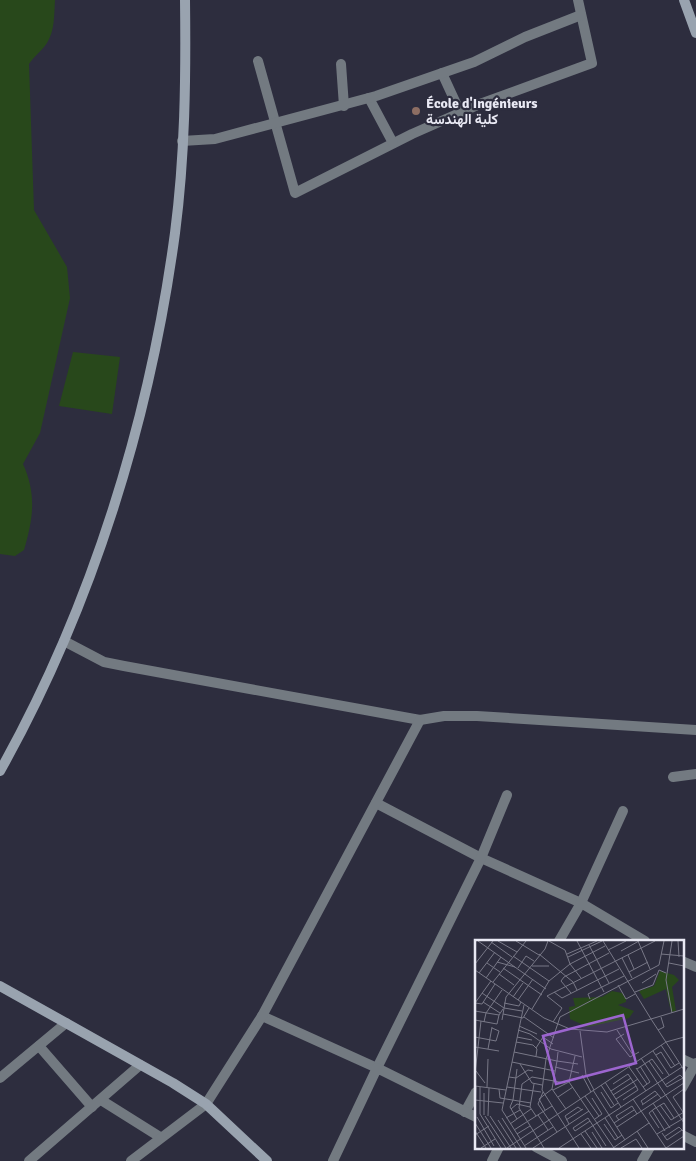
<svg xmlns="http://www.w3.org/2000/svg" width="696" height="1161" font-family="Signika,Vazirmatn,sans-serif">
<style>
.green{fill:#28481b}
.lines{fill:none;stroke-linecap:round;stroke-linejoin:round}
.street{stroke:#737a81;stroke-width:10}
.secondary{stroke:#99a3af;stroke-width:10}
.education-dot{fill:#8d6e63;stroke:#2d2d3e;stroke-width:2}
.labels{text-anchor:middle;stroke-width:4.5;stroke-linejoin:round;paint-order:stroke}
.poi-label{font-size:14px;font-weight:bold;fill:#e9e9f4;stroke:#2d2d3e;text-anchor:start}
.inset-road{fill:none;stroke:#787887;stroke-width:1}
.view{fill:#9c65cf;fill-opacity:0.15;stroke:#9c65cf;stroke-width:2.5}
.inset-edge{fill:none;stroke:#e9e9f4;stroke-width:2.5}
</style>
<rect width="100%" height="100%" fill="#2d2d3e"/>
<g class="green">
<path d="M 0,0 L 55,0 C 54,15 55,30 47,43 C 42,51 34,56 29,64 L 34,210 L 67,267 L 70,298 L 40,433 L 23,464 C 37,495 33,519 24,550 L 15,556 L 0,554 Z"/>
<polygon points="73,352 120,357 112,414 59,406"/>
</g>
<g class="lines">
<g class="street">
<polyline points="258,61 295,193 412,134 480,104 592,63 578,0"/>
<polyline points="341,64 344,106"/>
<polyline points="442,73 460,112"/>
<polyline points="369,98 393,143"/>
<polyline points="182,141 215,139 376,96 474,62 525,37 581,15"/>
<polyline points="64,641 104,662 124,666 420,720 444,716 477,716 696,730"/>
<polyline points="673,777 696,774"/>
<polyline points="376,803 481,858 581,903 645,941"/>
<polyline points="559,941 581,903 623,811"/>
<polyline points="682,961 696,967"/>
<polyline points="262,1016 377,1068 481,858 507,795"/>
<polyline points="39,1046 92,1107"/>
<polyline points="682,1059 695,1065"/>
<polyline points="0,1078 66,1023"/>
<polyline points="682,1088 696,1063"/>
<polyline points="101,1100 160,1137"/>
<polyline points="465,1112 476,1092"/>
<polyline points="682,1135 696,1142"/>
<polyline points="536,1147 562,1161"/>
<polyline points="29,1161 140,1065"/>
<polyline points="131,1161 206,1104 262,1016 420,720"/>
<polyline points="333,1161 377,1068 476,1117"/>
<polyline points="492,1161 499,1147"/>
<polyline points="642,1161 650,1147"/>
</g>
<g class="secondary">
<polyline points="684,0 696,33"/>
<path d="M 0,771 C 92,607 150,419 175,233 C 185,156 186,78 185,0"/>
<polyline points="0,986 173,1083 206,1104 267,1161"/>
</g>
</g>
<circle class="education-dot" cx="416" cy="111" r="5"/>
<g class="labels">
<g class="poi-label">
<text x="426" y="108">École d'Ingénieurs<tspan x="426" dy="16">كلية الهندسة</tspan></text>
</g>
</g>
<g transform="translate(475 940)">
<rect width="209" height="209" fill="#2d2d3e"/>
<path d="M 185,31 L 199,35 L 204,40 L 197,47 L 201,71 L 196,72 L 191,49 L 169,59 L 164,51 L 179,46 ZM 137,51 L 147,53 L 151,59 L 151,62 L 143,65 L 159,71 L 154,78 L 113,87 L 95,79 L 94,67 L 100,66 L 98,58 L 127,57 Z" fill="#28481b"/>
<path class="inset-road" d="M 3,1 L 71,49M 23,1 L 42,12M 41,1 L 64,15M 102,1 L 129,52M 128,1 L 176,79 L 209,69M 163,1 L 175,29M 203,1 L 204,17M 16,2 L 37,17M 114,5 L 134,43M 133,10 L 151,1M 146,11 L 164,1M 64,14 L 98,42 L 102,50M 92,14 L 122,1M 186,14 L 209,16M 153,15 L 159,29M 38,16 L 74,41M 93,17 L 127,1M 147,18 L 157,38M 22,22 L 40,27M 12,23 L 25,32M 194,23 L 209,26M 0,24 L 18,1M 57,26 L 74,26M 28,28 L 67,55M 43,28 L 51,16 L 59,21M 0,30 L 69,78 L 95,89 L 132,92 L 176,79 L 209,130M 154,32 L 173,22M 4,33 L 20,12M 24,34 L 39,45M 11,38 L 26,17M 106,38 L 95,24 L 130,6M 18,42 L 51,1M 167,43 L 181,34M 143,45 L 151,59 L 160,54M 79,52 L 87,58 L 144,29M 160,52 L 178,45 L 184,30 L 191,33M 7,53 L 29,68 L 47,71M 96,53 L 86,41 L 89,37 L 134,13M 72,56 L 180,1M 72,56 L 87,68 L 78,82M 38,57 L 48,43M 115,59 L 113,54 L 149,36M 43,60 L 58,39M 8,62 L 25,73M 0,63 L 7,64 L 20,44M 0,63 L 16,41M 29,63 L 44,66 L 46,62M 49,65 L 27,170 L 51,208M 57,69 L 74,41 L 95,24 L 90,10 L 74,1M 0,71 L 24,75 L 28,69M 197,73 L 191,40 L 197,1M 28,74 L 48,78 L 54,68M 49,77 L 79,98M 0,80 L 22,84 L 24,75M 27,80 L 31,57 L 70,9 L 73,1M 9,82 L 11,73 L 27,50M 44,86 L 62,94M 43,90 L 55,94 L 76,109 L 107,117M 142,90 L 158,115M 183,90 L 189,87 L 186,77M 105,91 L 111,135 L 119,150M 149,94 L 141,99 L 155,117 L 164,112M 0,97 L 21,101 L 24,91 L 17,88M 42,97 L 57,100M 41,102 L 58,105 L 62,109 L 61,116M 186,105 L 200,126M 0,107 L 24,111M 61,108 L 68,97 L 78,104M 13,109 L 17,87M 178,111 L 194,135M 39,112 L 82,121 L 77,149M 83,112 L 82,121 L 103,124M 181,115 L 186,112 L 196,128 L 204,123M 166,118 L 209,183M 174,121 L 192,147 L 208,138M 37,122 L 80,131M 45,124 L 57,143 L 67,145M 165,126 L 175,142 L 168,147M 80,127 L 104,133M 154,127 L 171,151M 161,128 L 172,144M 162,129 L 177,119 L 188,134M 1,131 L 10,143M 0,133 L 6,81M 107,135 L 116,152M 34,137 L 41,138 L 53,130 L 58,131M 94,142 L 100,116M 130,142 L 146,167M 59,144 L 55,167 L 61,176M 138,144 L 153,134 L 161,146 L 163,150 L 148,160M 126,145 L 139,165M 190,145 L 205,135 L 209,139M 0,146 L 31,150M 5,147 L 5,174 L 26,208M 12,147 L 13,119M 32,147 L 66,152M 24,149 L 25,158 L 56,163M 78,150 L 94,142 L 139,208M 118,150 L 150,200M 136,151 L 156,138M 68,152 L 63,164 L 82,192M 126,152 L 136,168 L 143,163M 138,155 L 163,139M 110,156 L 124,176M 83,157 L 98,147M 117,158 L 127,174 L 120,179M 141,159 L 161,146M 158,159 L 191,208M 0,160 L 28,163M 38,160 L 42,129M 38,160 L 35,167 L 42,179M 178,163 L 195,188M 168,164 L 166,161 L 180,151 L 186,158M 167,165 L 183,154M 185,165 L 196,180 L 209,172M 36,169 L 42,164 L 55,167M 70,170 L 64,159 L 77,149 L 91,169M 177,170 L 190,191M 208,172 L 198,157 L 209,149M 0,175 L 1,146M 9,175 L 9,153M 63,175 L 73,190M 10,176 L 31,208M 13,176 L 14,148M 15,176 L 36,208M 2,177 L 19,206M 27,178 L 46,208M 31,178 L 45,170M 130,178 L 143,198M 23,180 L 41,208M 91,180 L 108,169M 144,180 L 141,176 L 157,166 L 162,174M 0,183 L 16,208M 139,183 L 159,170M 35,184 L 56,169M 94,184 L 90,176 L 103,167 L 107,170M 129,184 L 140,200 L 147,195M 142,187 L 209,143M 98,188 L 113,178 L 131,206M 98,188 L 100,191 L 115,181M 184,188 L 174,173 L 179,169 L 189,163 L 199,178M 39,190 L 77,166M 0,191 L 11,208M 110,191 L 122,208M 162,191 L 173,208M 117,192 L 127,208M 187,193 L 192,200 L 207,190M 42,194 L 55,186M 106,194 L 116,208M 182,194 L 209,178M 0,195 L 14,186M 189,197 L 204,187 L 209,192M 49,206 L 78,187M 6,208 L 20,199M 32,208 L 191,102 L 209,97M 58,208 L 114,171M 69,208 L 44,168 L 47,144 L 57,137 L 90,143M 84,208 L 207,127M 104,208 L 67,150 L 71,119 L 85,77 L 184,25 L 189,1M 138,208 L 174,183M 146,208 L 161,199 L 167,208M 191,208 L 209,196"/>
<path class="view" d="M 148,75 L 161,123 L 81,144 L 68,96 Z"/>
<rect width="209" height="209" class="inset-edge"/>
</g>
</svg>
